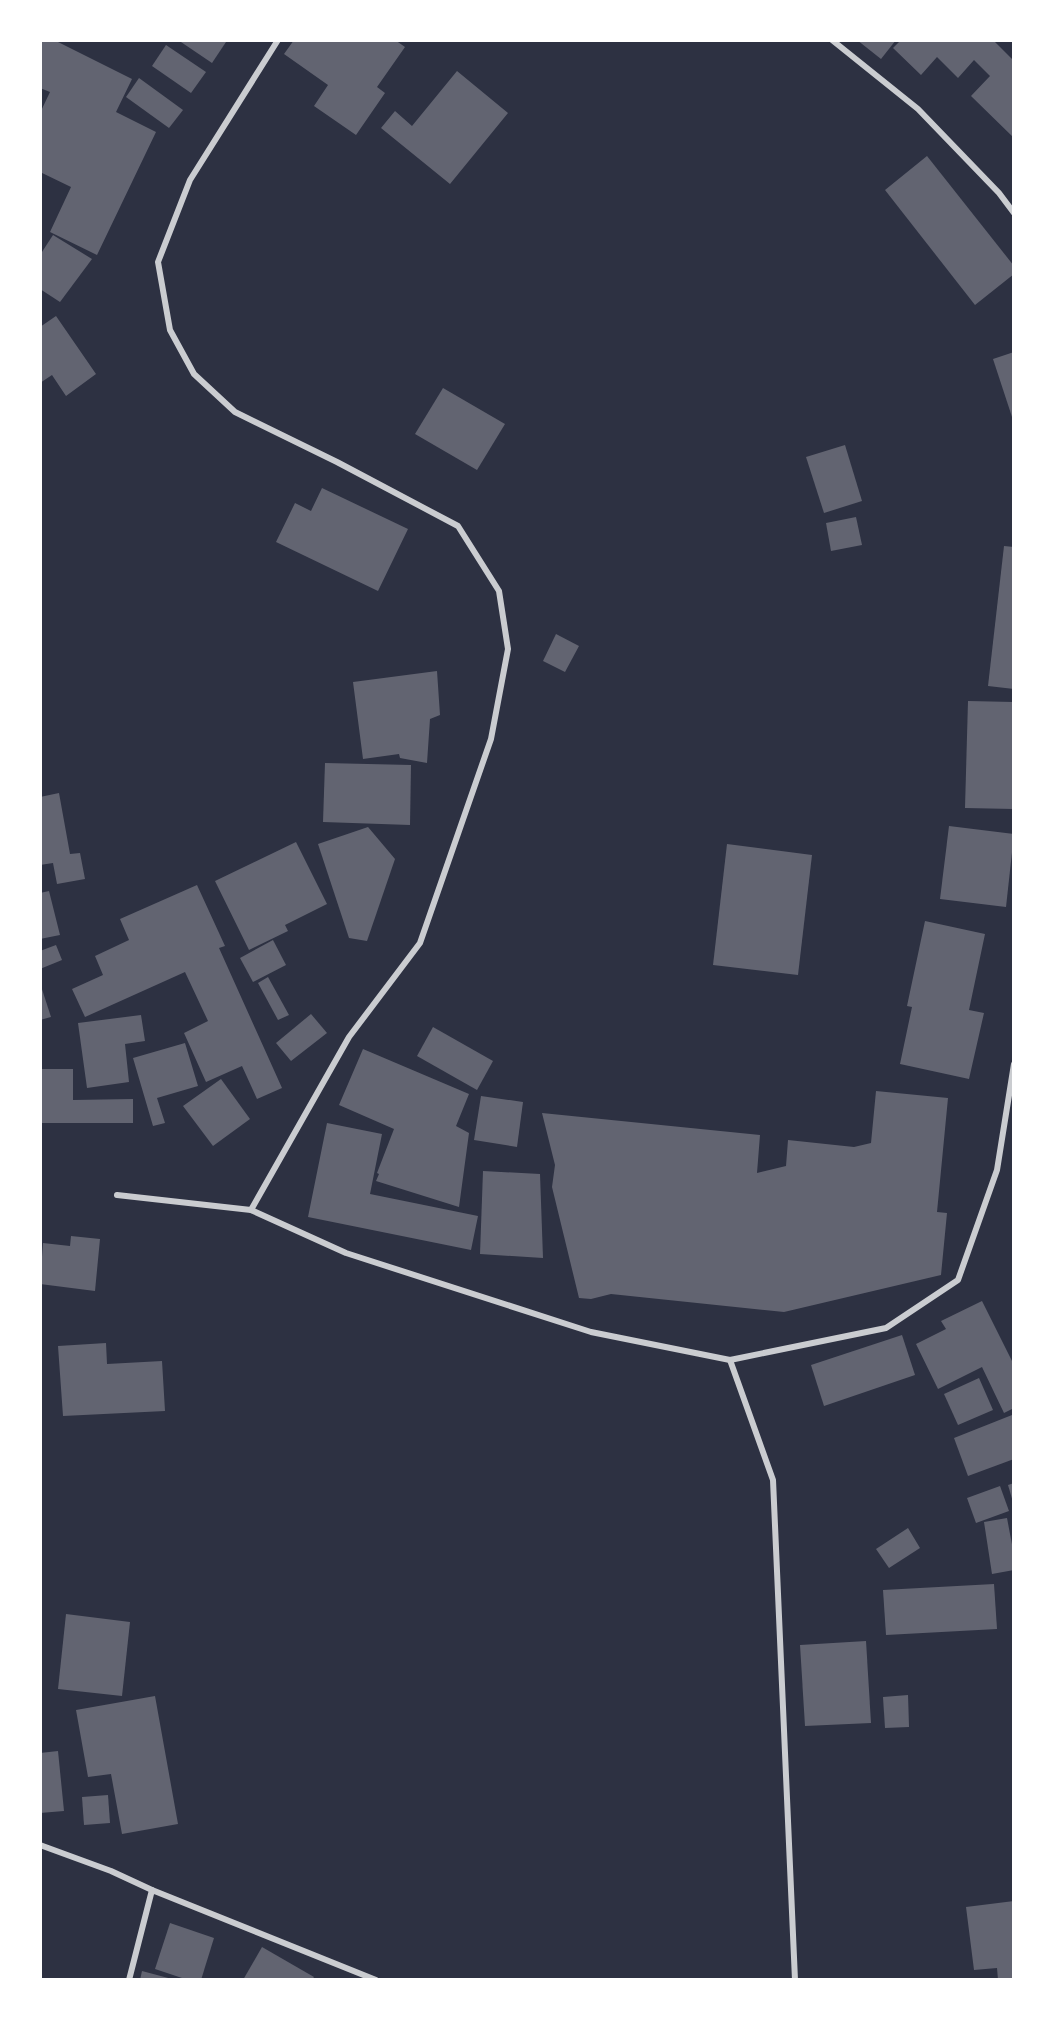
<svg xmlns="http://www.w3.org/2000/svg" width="1054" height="2020" font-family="Jost,sans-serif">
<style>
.building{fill:#626471}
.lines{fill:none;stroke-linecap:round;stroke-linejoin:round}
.minor{stroke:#caccd0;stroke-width:6}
</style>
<rect width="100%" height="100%" fill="#2d3142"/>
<g class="building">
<polygon points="40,40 54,40 132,79 116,112 156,132 97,255 50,232 71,187 40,172 40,113 50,92 40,88"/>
<polygon points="178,40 223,40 226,42 212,63"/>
<polygon points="294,40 395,40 405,47 377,87 385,93 356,135 314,106 328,85 284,54"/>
<polygon points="857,40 896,40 881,59"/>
<polygon points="901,40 993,40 1014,61 1014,138 971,96 990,76 974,60 958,78 937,57 921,75 893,48"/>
<polygon points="166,45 206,72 191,93 152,66"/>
<polygon points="457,71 508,113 450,184 381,128 395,111 412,126"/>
<polygon points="139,78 183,110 169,128 126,97"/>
<polygon points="927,156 1014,266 1014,274 975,305 885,190"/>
<polygon points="53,235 92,259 60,302 40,289 40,255"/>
<polygon points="56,316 96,374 66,396 52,375 40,383 40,327"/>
<polygon points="1014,352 1014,420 1013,420 993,359"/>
<polygon points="443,388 505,424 477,470 415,434"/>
<polygon points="845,445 862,501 824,513 806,457"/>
<polygon points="322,488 408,529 378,591 276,542 295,503 311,511"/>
<polygon points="856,517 862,545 831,551 826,523"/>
<polygon points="1004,546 1014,547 1014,689 988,686"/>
<polygon points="556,634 579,646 565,672 543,661"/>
<polygon points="437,671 440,715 430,719 427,763 400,758 399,754 363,759 353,682"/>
<polygon points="968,701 1014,702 1014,809 965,808"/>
<polygon points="325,763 411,765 410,825 323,822"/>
<polygon points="59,793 70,854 80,853 85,879 57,884 53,863 40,865 40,797"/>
<polygon points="949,826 1014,834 1006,907 940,899"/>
<polygon points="368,827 395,859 367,941 349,938 318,844"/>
<polygon points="296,842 327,904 285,925 288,931 249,950 215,881"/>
<polygon points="727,844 812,855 798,975 713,965"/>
<polygon points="197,885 225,946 219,948 282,1088 257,1099 242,1066 206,1082 184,1033 208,1021 185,972 85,1017 72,989 103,975 95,956 129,940 120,919"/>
<polygon points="49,891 60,935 40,939 40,893"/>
<polygon points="925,921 985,934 969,1010 984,1013 969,1079 900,1064 912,1007 907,1006"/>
<polygon points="273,940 286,965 253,982 240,958"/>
<polygon points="56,945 62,960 40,969 40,951"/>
<polygon points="268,977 289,1015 278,1020 258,983"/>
<polygon points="40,983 51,1017 40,1020"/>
<polygon points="311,1014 327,1033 291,1061 276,1043"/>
<polygon points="141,1015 145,1041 125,1044 129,1082 87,1088 78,1023"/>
<polygon points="433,1027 493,1061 477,1090 417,1056"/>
<polygon points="185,1043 198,1086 157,1098 165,1123 153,1126 133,1058"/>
<polygon points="363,1049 469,1094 456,1126 469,1133 459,1207 376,1181 379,1174 377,1173 394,1129 339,1105"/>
<polygon points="40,1069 73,1069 73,1100 133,1099 133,1123 40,1123"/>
<polygon points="221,1079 250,1119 213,1146 183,1106"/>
<polygon points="876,1091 948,1098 937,1212 947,1213 941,1275 784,1312 611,1294 591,1299 579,1298 552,1187 555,1165 542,1113 760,1135 757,1173 786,1166 788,1140 854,1147 871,1143"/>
<polygon points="481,1096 523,1102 517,1147 474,1140"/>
<polygon points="327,1123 382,1134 370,1194 478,1216 471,1250 308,1217"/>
<polygon points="483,1171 540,1174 543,1258 480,1254"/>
<polygon points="71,1236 100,1239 95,1291 40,1284 43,1243 70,1246"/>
<polygon points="982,1301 1014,1365 1014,1408 1004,1413 982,1367 938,1389 916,1344 946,1329 941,1321"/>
<polygon points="902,1335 915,1375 824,1406 811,1365"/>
<polygon points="106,1343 107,1364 162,1361 165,1411 63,1416 58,1346"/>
<polygon points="979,1378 993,1410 958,1425 944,1394"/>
<polygon points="1012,1415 1014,1459 968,1476 954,1438"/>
<polygon points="1014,1483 1014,1501 1013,1502 1008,1485"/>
<polygon points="1000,1486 1009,1511 976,1523 967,1498"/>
<polygon points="1007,1518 1014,1555 1014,1570 992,1574 984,1522"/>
<polygon points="908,1528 920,1548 889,1568 876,1549"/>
<polygon points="994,1584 997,1629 886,1635 883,1590"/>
<polygon points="66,1614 130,1622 122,1696 58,1689"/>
<polygon points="866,1641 871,1723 805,1726 800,1645"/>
<polygon points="908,1695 909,1727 885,1728 883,1697"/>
<polygon points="155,1696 178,1824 122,1834 111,1774 88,1777 76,1710"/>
<polygon points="58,1751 64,1811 40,1813 40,1753"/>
<polygon points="108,1795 110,1823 84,1825 82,1797"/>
<polygon points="1014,1901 1014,1980 998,1980 997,1968 974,1970 966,1907"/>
<polygon points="170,1923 214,1938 201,1980 188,1980 155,1969"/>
<polygon points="262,1947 314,1977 312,1980 243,1980"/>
<polygon points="142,1971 172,1979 172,1980 140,1980"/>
</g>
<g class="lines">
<g class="minor">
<polyline points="832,40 918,109 999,193 1014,213"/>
<polyline points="117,1195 251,1210 346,1253 591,1332 730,1360 886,1328 958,1280 997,1170 1014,1064"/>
<polyline points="251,1210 349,1037 420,943 491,739 508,649 499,591 458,526 337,462 235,412 194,374 170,330 158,262 190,180 278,40"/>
<polyline points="730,1360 773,1480 795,1980"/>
<polyline points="40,1845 111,1871 152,1890"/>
<polyline points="129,1980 152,1890 376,1980"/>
</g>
</g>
<rect width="1054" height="2020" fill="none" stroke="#ffffff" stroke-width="84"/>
</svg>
